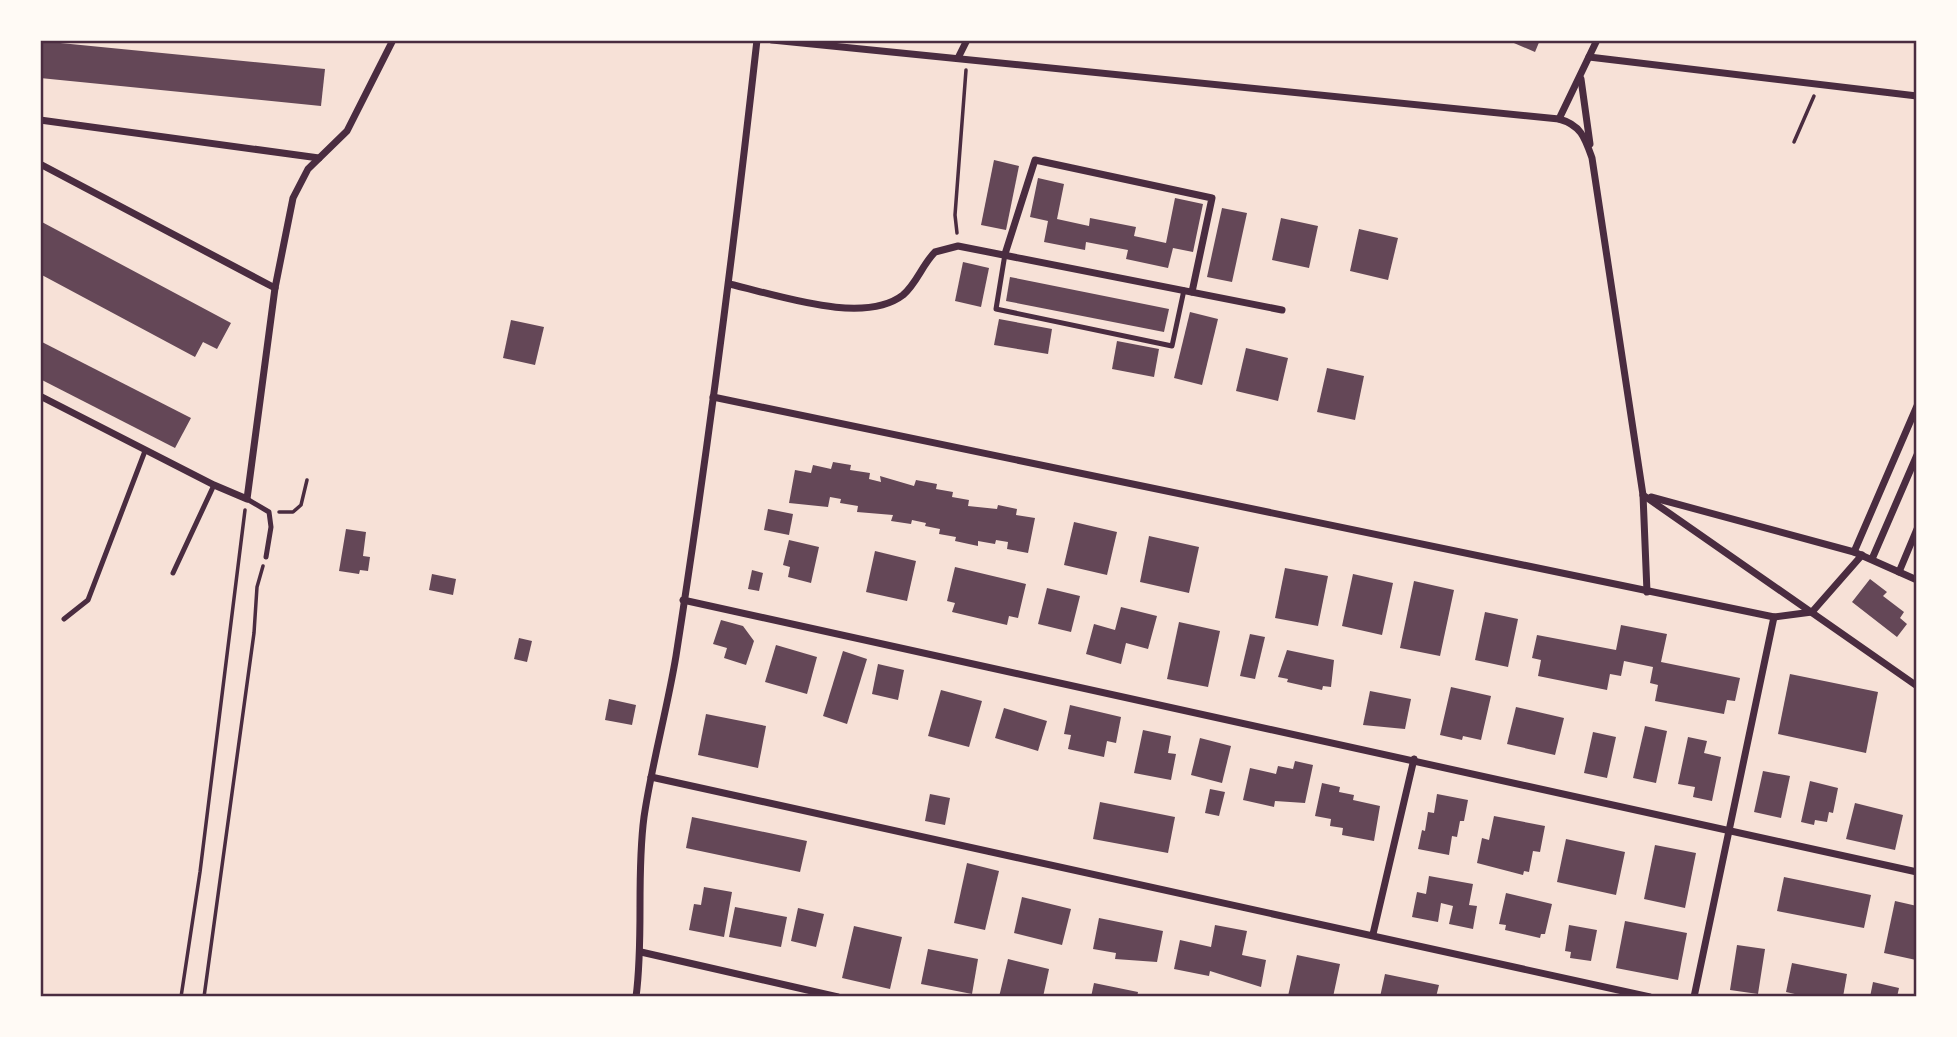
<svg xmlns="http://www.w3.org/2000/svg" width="1957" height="1037" font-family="Inter,sans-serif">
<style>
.building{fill:#644757}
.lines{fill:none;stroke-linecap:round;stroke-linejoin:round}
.path{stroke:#4a2c40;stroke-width:3.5}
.service{stroke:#4a2c40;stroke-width:5}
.minor{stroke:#4a2c40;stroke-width:7}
.neatline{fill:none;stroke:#4a2c40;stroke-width:2.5}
</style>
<rect width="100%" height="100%" fill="#f7e1d7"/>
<g class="building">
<polygon points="1507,40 1540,40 1535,52"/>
<polygon points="40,41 325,69 321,106 40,78"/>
<polygon points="994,160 1019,166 1006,230 981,225"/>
<polygon points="1038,178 1064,184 1057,219 1089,226 1090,218 1136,227 1134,236 1166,243 1175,198 1203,204 1193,252 1173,248 1168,268 1126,259 1128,250 1086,242 1085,250 1044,242 1048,221 1030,217"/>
<polygon points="1222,208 1247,213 1232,282 1207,277"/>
<polygon points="1281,218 1318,226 1309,268 1272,260"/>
<polygon points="40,221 231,323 217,349 203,342 195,357 40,274"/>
<polygon points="1359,229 1398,238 1388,280 1350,271"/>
<polygon points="963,262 989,268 981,307 955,301"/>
<polygon points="1010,277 1169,309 1164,332 1006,301"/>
<polygon points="1190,312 1218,319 1202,385 1174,378"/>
<polygon points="999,319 1052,329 1048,354 994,345"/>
<polygon points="511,320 544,327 535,365 503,358"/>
<polygon points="40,341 191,418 175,448 40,379"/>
<polygon points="1117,341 1159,349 1154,377 1112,369"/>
<polygon points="1246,348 1288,358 1278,401 1236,391"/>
<polygon points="1327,368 1364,376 1355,420 1317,412"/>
<polygon points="833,462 851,465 850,470 870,473 869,479 881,482 880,476 914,486 916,480 937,484 936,489 953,492 952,497 969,500 968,506 997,509 998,505 1017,509 1016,515 1035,518 1028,553 1007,549 1008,542 996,540 995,544 978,541 978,546 955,541 956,537 939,534 940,529 925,526 926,523 912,520 911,524 891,521 893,515 857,512 858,506 840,503 841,499 830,497 828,507 789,503 795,470 811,473 813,465 831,469"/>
<polygon points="768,509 793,514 789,535 764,530"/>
<polygon points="1074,522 1117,532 1107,575 1064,565"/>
<polygon points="346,529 366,532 363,556 370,557 368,571 360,570 359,574 339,571"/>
<polygon points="1149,536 1199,547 1189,593 1140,582"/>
<polygon points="789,540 819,547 811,583 788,577 790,567 783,565"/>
<polygon points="875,551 916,561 907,601 866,592"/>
<polygon points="955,567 1026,584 1018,618 1009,616 1007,625 952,612 955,603 947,601"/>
<polygon points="1285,568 1328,576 1318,626 1275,618"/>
<polygon points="752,570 763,573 759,591 748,589"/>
<polygon points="432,574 456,579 453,595 429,590"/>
<polygon points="1353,574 1393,583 1382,635 1342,626"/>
<polygon points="1870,579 1887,592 1883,596 1904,612 1900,618 1907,624 1897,637 1852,602"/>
<polygon points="1414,581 1454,590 1440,656 1400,648"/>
<polygon points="1047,588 1080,596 1071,632 1038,624"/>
<polygon points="1121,607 1157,616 1148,649 1126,643 1121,664 1086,654 1094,624 1115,630"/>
<polygon points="1485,612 1518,619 1508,667 1475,660"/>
<polygon points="721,620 743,626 754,641 746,665 724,658 727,648 713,644"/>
<polygon points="1179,622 1220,631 1208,687 1167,679"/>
<polygon points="1621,625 1667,634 1661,662 1740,678 1735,701 1727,700 1724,714 1655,701 1658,685 1650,683 1653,667 1624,661 1621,676 1610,674 1607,690 1538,676 1541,660 1532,658 1537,635 1616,650"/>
<polygon points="1250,634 1265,637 1255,679 1240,676"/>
<polygon points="519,638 532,641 527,662 514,659"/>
<polygon points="776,645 817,657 807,694 765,682"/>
<polygon points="1287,650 1334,660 1331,687 1323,686 1322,690 1287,682 1288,679 1278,677"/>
<polygon points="843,651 867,659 847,724 823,716"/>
<polygon points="878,664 904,670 898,700 872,694"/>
<polygon points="1790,674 1878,692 1866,753 1778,734"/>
<polygon points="1451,687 1491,696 1481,740 1463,736 1462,740 1440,735"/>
<polygon points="941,690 982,701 969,747 928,736"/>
<polygon points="1370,691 1411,699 1405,729 1363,725"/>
<polygon points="609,699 636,705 632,725 605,720"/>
<polygon points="1070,705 1121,717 1116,743 1107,741 1104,757 1068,749 1071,735 1064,734"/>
<polygon points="1516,707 1564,718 1555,755 1507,744"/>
<polygon points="1004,708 1047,721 1038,751 995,738"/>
<polygon points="706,714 766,726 758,768 698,755"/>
<polygon points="1645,726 1667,731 1656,783 1633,778"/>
<polygon points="1143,730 1171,736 1168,753 1176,754 1171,780 1134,773"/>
<polygon points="1593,732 1616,737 1607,778 1584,773"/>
<polygon points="1688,737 1707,741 1704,753 1721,757 1712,801 1693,797 1695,787 1678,784"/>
<polygon points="1200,738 1231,746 1222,783 1191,775"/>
<polygon points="1295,761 1313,765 1305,803 1275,801 1274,807 1243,800 1250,768 1276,774 1278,766 1293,769"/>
<polygon points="1763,771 1790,776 1781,818 1754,812"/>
<polygon points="1810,781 1838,788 1833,813 1829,812 1827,822 1815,820 1814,825 1801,822"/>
<polygon points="1322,783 1340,787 1339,792 1354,795 1353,800 1380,806 1374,841 1342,835 1343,828 1330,826 1331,819 1315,816"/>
<polygon points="1210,789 1225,792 1219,816 1205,813"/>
<polygon points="930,794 950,798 945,825 925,821"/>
<polygon points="1437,794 1468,800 1464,821 1460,821 1457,837 1452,836 1449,855 1418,849 1422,830 1425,831 1428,812 1434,813"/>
<polygon points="1100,802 1175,817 1168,853 1093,839"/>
<polygon points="1855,803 1903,815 1895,850 1846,839"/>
<polygon points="1494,816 1545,826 1540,852 1533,851 1529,872 1524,871 1523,875 1477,863 1482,838 1489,840"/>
<polygon points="692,817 807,841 800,872 686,848"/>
<polygon points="1566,839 1625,852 1616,895 1557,882"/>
<polygon points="1655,845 1696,853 1685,908 1644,899"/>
<polygon points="967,863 999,871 985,930 954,923"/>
<polygon points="1429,876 1473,884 1469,905 1477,906 1473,929 1449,924 1453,906 1441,903 1438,922 1412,917 1417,892 1426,894"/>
<polygon points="1784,877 1871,895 1864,928 1777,911"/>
<polygon points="704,887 732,892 724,937 689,930 694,904 701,905"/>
<polygon points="1506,893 1552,904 1545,934 1541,934 1540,938 1505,930 1506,925 1499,924"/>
<polygon points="1022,897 1071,909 1062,945 1014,933"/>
<polygon points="1895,901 1917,906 1916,960 1884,953"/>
<polygon points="735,907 787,917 781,947 729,937"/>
<polygon points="798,908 824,914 816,947 791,941"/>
<polygon points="1099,918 1163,931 1157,962 1115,959 1116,953 1093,949"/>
<polygon points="1625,921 1687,933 1678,980 1616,968"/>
<polygon points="1215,925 1247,931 1242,955 1266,960 1261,987 1210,971 1209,976 1174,969 1180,940 1211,947"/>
<polygon points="1569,925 1597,930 1591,961 1570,958 1571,952 1565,951"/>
<polygon points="854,926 902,937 890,989 842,978"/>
<polygon points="1737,945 1765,949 1758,994 1730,990"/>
<polygon points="928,949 978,959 972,994 921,984"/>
<polygon points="1297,955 1340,964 1333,997 1288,996"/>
<polygon points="1008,959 1049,969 1043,997 999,997"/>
<polygon points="1792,963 1847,974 1843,997 1808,997 1786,992"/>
<polygon points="1385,974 1439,985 1436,997 1380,997"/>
<polygon points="1873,982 1899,988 1897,997 1870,997"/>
<polygon points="1094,983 1138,992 1137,997 1091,997"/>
</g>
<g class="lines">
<g class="path">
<polyline points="1794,142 1814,96"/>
<polyline points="957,233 955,215 966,70"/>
<polyline points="279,512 293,512 301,505 307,480"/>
<polyline points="181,997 200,872 245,510"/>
<polyline points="204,997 254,633 257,587 263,566"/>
</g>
<g class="service">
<polyline points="1005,254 996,309 1172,346 1184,290"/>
<polyline points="247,499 269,512 271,527 266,557"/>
<polyline points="173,573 214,485"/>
<polyline points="64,619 88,600 145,451"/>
</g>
<g class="minor">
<path d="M 772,40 L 1559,119 C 1581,125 1585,138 1592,158 L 1643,495 L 1647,592"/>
<polyline points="1589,57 1917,96"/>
<polyline points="958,58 967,40"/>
<polyline points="1581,79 1590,144"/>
<polyline points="1559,119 1597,40"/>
<polyline points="40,120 319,158"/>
<polyline points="40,164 275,288"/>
<polyline points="1005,254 1035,160 1212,198 1192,292"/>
<path d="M 729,284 C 775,294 863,326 903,295 C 917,283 922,265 935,252 L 958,246 L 1282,310"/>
<polyline points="40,396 214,485 247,499 275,288 293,198 308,169 347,131 393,40"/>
<polyline points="713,397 1774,617 1812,612 1862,555"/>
<polyline points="1643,495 1917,686"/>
<polyline points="1651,497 1854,552 1917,580"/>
<polyline points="1854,552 1917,406"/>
<polyline points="1872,559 1917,455"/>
<polyline points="1899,572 1917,529"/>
<polyline points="683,600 1917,872"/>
<polyline points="651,777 1650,997"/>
<polyline points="1373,934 1414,759"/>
<polyline points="641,952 838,997"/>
<path d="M 636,997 C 644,937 636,877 644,817 C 652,763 667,710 676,656 C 708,451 734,246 757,40"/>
<polyline points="1694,997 1774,617"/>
</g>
</g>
<rect width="1957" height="1037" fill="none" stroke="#fffaf5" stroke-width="84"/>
<rect x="42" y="42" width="1873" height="953" class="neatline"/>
</svg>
